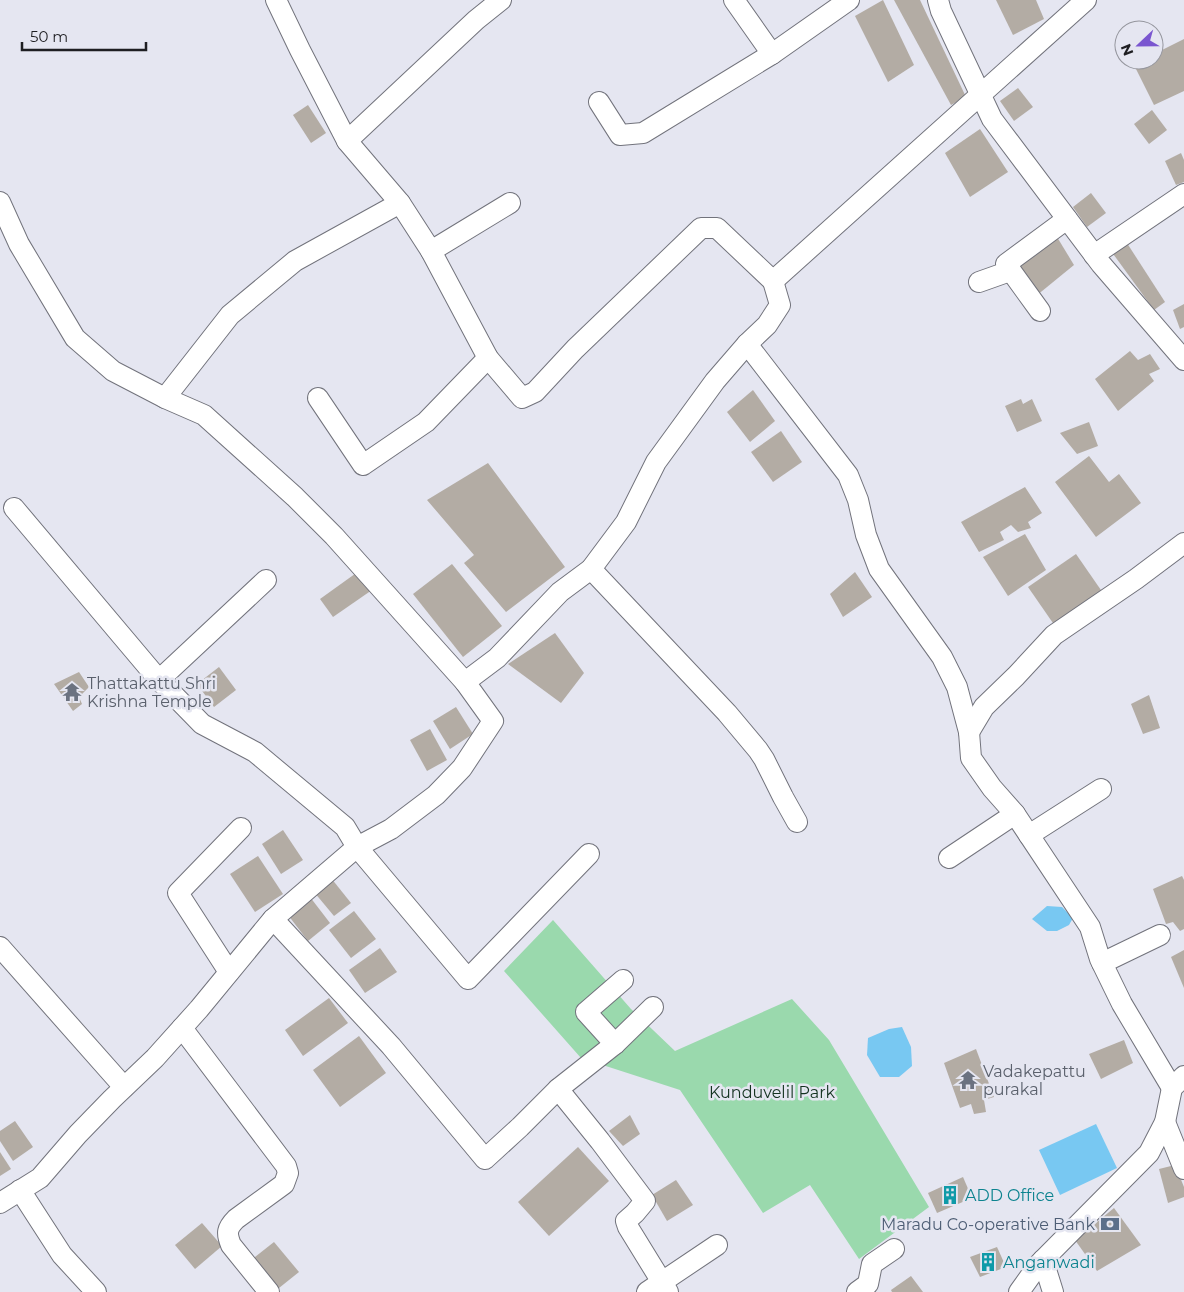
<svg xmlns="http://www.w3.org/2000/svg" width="1184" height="1292" font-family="Montserrat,sans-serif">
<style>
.green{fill:#9ad9ad}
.water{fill:#78c8f2}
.building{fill:#b3aca4}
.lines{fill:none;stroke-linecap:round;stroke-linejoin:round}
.minor-casing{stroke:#72737c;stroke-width:22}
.minor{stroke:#fff;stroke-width:20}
.labels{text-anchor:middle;stroke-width:5;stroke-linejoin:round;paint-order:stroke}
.worship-label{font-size:16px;fill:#5b616d;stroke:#e5e6f1;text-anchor:start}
.park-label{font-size:16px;fill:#143320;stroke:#e5e6f1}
.culture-label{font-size:16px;fill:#0d838f;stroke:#e5e6f1;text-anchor:start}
.service-label{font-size:16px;fill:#4e5e75;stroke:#e5e6f1;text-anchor:end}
</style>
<rect width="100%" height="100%" fill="#e5e6f1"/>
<polygon class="green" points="553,920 631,1009 675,1051 792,999 829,1040 929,1207 859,1259 810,1185 763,1213 680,1090 581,1058 504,971"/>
<g class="water">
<polygon points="1047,906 1062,907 1073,918 1069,925 1057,931 1047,931 1032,919"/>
<polygon points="902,1027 911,1047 912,1066 899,1077 880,1077 867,1055 868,1038 889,1029"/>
<polygon points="1096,1124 1117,1168 1060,1195 1039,1150"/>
</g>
<g class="building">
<polygon points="883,0 914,65 888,82 855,16"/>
<polygon points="894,0 920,0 966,97 951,105"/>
<polygon points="996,0 1036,0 1044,19 1013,35"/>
<polygon points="1184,39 1184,91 1154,105 1134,65 1143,60 1154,60 1154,54"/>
<polygon points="1018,88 1033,107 1014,121 1000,101"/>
<polygon points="308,105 326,133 311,143 293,115"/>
<polygon points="1152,110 1167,130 1149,144 1134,124"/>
<polygon points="980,129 1008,172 970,197 945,153"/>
<polygon points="1181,153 1184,160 1184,182 1176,185 1165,161"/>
<polygon points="1091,193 1106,213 1087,227 1073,207"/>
<polygon points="1057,237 1074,265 1036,296 1014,267"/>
<polygon points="1125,240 1165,302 1154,310 1111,251"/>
<polygon points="1184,304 1184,327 1180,329 1173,310"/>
<polygon points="1130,351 1138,360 1150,354 1160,369 1149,374 1154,381 1118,411 1095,379"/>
<polygon points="753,390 775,421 750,442 727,412"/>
<polygon points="1021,399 1023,404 1032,399 1042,421 1017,432 1005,406"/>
<polygon points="1089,422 1098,446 1077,454 1060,433"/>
<polygon points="781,431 802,462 773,482 751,452"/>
<polygon points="1089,456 1109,482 1119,474 1141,503 1096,537 1055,482"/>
<polygon points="488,463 565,567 506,612 464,563 474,555 427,500"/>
<polygon points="1025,487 1042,513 1028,522 1031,528 1018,532 1011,525 1000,532 1004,540 979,552 961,522"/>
<polygon points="1025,534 1046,570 1008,596 983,557"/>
<polygon points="1076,554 1103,593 1055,626 1028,587"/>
<polygon points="452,564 502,626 463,657 413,594"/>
<polygon points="359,571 372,590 333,617 320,599"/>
<polygon points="855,572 872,597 843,617 830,594"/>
<polygon points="555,633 584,673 561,703 508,664"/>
<polygon points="219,667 236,690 214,707 197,684"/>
<polygon points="79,672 89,687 79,697 82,704 73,711 54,684"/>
<polygon points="1149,695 1160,728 1143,734 1131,704"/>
<polygon points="456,707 473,734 450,749 433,721"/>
<polygon points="430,729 447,760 427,771 410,740"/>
<polygon points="283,830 303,860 281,874 262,844"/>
<polygon points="258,856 283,894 255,912 230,874"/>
<polygon points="1182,876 1184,880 1184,929 1180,931 1173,922 1166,924 1153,889"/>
<polygon points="331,878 351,903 334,916 314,892"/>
<polygon points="310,897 330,923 308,941 288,915"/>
<polygon points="354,911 376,939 351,958 329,930"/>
<polygon points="380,948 397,972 365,993 349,970"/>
<polygon points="1184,950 1184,988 1171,957"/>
<polygon points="329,998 348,1023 303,1056 285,1030"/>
<polygon points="359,1036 386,1073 340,1107 313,1070"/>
<polygon points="1124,1040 1133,1063 1101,1079 1089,1054"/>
<polygon points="976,1049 994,1097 984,1100 986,1112 974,1114 971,1104 960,1108 944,1063"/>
<polygon points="630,1115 640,1134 623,1146 609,1131"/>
<polygon points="15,1121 33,1147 13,1161 0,1141 0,1131"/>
<polygon points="578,1147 609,1181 549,1236 518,1202"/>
<polygon points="0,1152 11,1169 0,1176"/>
<polygon points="1175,1165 1184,1187 1184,1197 1168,1203 1159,1169"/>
<polygon points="963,1177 972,1198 937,1213 928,1193"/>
<polygon points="676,1180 693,1205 667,1221 652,1195"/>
<polygon points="1114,1208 1141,1245 1097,1271 1075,1240"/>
<polygon points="202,1223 222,1246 195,1269 175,1245"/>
<polygon points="274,1242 299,1272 274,1292 250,1261"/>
<polygon points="997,1247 1006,1267 980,1277 970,1257"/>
<polygon points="911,1276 923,1292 892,1292 891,1290"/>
</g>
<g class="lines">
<g class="minor-casing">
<g id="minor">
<polyline points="276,0 300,50 347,141 400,203 431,251 488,358 522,398 535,392 575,349 701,228 717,228 773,281 1086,0"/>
<polyline points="734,0 772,54"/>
<polyline points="938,0 941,11 992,119 1101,264 1184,360"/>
<polyline points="599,102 620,135 643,133 772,54 849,0"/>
<polyline points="347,141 476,20 501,0"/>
<polyline points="0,202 19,244 75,338 113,371 165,398 204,415 295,497 334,536 465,682"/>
<polyline points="431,251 510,203"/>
<polyline points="1094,255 1184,194"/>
<polyline points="979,282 1010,271"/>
<polyline points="1040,311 1006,264 1067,219"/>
<polyline points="747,344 848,475 858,500 866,535 879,569 942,657 957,687 969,732 971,758 992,788 1015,814 1090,927 1100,959 1122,1004 1172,1088"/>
<polyline points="165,398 230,315 295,261 400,203"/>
<polyline points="318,398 363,465 426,422 488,358"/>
<polyline points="14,508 159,680 202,724 255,752 345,827 357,847 468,979 589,854"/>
<polyline points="591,569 727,713 758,750 764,759 783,797 797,822"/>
<polyline points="159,680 266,580"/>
<polyline points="969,732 984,707 1016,676 1054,635 1136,579 1184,543"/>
<polyline points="1029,835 1101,789"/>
<polyline points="949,858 1015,814"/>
<polyline points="273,919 391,1046 485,1159 520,1127 558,1089 600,1141 645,1201 635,1213 626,1221 628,1227 668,1292"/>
<polyline points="0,947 124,1087"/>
<polyline points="1102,963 1160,935"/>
<polyline points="229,972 178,893 241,828"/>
<path d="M 182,1028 L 286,1166 L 288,1173 L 284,1184 L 236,1219 C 227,1228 226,1233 231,1245 L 269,1292"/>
<polyline points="615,1044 586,1012 623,980"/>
<polyline points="558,1089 615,1044 653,1007"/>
<polyline points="1165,1122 1184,1169"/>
<polyline points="20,1190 62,1255 96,1292"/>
<polyline points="0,1203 40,1178 78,1134 112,1099 155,1058 199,1009 273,919 357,847 391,829 436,795 462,768 493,721 465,682 497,658 560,592 591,569 626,522 656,462 715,381 747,344 767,325 780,305 773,281"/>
<polyline points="1043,1260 1053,1292"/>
<polyline points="647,1292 717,1245"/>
<polyline points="857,1292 868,1284 872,1264 894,1249"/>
<polyline points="1019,1292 1039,1264 1149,1153 1165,1122 1172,1088 1184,1076"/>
</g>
</g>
<use href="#minor" class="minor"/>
</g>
<defs>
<g id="temple-bare" transform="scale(1.5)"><path d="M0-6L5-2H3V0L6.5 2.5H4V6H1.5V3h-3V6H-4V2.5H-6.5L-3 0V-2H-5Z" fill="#6b7280" stroke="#e5e6f1" stroke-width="2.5" paint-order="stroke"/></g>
<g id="building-bare" transform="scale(1.5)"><path d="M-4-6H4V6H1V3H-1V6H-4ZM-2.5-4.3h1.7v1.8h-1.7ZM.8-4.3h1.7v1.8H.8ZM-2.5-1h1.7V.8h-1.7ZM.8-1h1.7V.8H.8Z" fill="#0f9aa8" stroke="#e5e6f1" stroke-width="2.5" paint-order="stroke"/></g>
<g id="bank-bare" transform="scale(1.5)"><path d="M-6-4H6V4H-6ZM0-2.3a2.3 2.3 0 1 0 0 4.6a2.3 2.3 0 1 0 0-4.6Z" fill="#5c6f8a" stroke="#e5e6f1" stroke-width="2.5" paint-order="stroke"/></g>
</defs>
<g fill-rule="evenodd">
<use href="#temple-bare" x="72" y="692"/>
<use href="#temple-bare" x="968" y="1080"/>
<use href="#building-bare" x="950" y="1195"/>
<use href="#bank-bare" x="1110" y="1224"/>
<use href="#building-bare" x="988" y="1262"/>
</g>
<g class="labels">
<g class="worship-label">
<text x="87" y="689">Thattakattu Shri<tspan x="87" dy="18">Krishna Temple</tspan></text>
<text x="983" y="1077">Vadakepattu<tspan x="983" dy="18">purakal</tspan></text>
</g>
<g class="park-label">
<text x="772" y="1098">Kunduvelil Park</text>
</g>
<g class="culture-label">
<text x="965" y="1201">ADD Office</text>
<text x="1003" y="1268">Anganwadi</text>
</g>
<g class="service-label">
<text x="1095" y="1230">Maradu Co-operative Bank</text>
</g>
</g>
<g transform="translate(1139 45) rotate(248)"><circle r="24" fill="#e5e6f1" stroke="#95969e"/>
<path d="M0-4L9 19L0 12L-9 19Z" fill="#7a56d0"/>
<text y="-8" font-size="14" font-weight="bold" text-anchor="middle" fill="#1e1e22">N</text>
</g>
<path d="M22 42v8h124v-8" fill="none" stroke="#1e1e22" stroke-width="2.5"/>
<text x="30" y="42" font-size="15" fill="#1e1e22" stroke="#e5e6f1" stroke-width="4" paint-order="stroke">50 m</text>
</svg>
